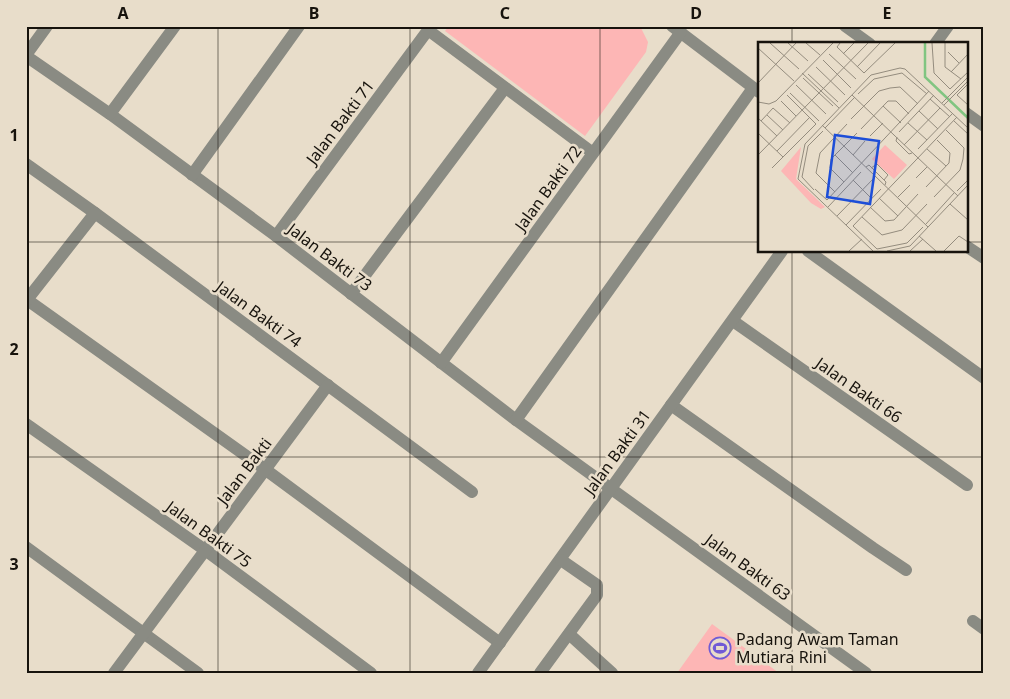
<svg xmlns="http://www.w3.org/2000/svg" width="1010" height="699" font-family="'Noto Sans',sans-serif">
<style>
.green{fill:#fdb6b5}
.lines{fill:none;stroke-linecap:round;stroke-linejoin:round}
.minor{stroke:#8a8b83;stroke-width:12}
.grid{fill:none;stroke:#17130d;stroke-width:1;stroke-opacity:0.55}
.labels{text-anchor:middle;stroke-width:5;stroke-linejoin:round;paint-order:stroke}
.street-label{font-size:16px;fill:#17130d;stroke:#e8ddca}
.poi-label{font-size:16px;fill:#17130d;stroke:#e8ddca;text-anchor:start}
.inset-river{fill:none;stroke:#81c581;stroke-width:2.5}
.inset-road{fill:none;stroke:#948c7e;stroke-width:1}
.view{fill:#1d4ed8;fill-opacity:0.15;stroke:#1d4ed8;stroke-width:2.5}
.inset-edge{fill:none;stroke:#17130d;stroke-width:2.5}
.neatline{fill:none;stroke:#17130d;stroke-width:2}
.grid-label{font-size:16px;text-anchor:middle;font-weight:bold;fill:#17130d}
</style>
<rect width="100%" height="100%" fill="#e8ddca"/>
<g class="green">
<polygon points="449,26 640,26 648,42 646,52 585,136 445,31"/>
<polygon points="712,624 779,673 677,673"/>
</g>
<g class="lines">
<g class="minor">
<polyline points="672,26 759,92"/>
<polyline points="845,26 870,44"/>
<polyline points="428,30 593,153"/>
<polyline points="935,44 948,26"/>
<polyline points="26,55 47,26"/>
<polyline points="26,56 110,114 276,236 516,420 866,673"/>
<polyline points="966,113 984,126"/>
<polyline points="110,114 175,26"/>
<polyline points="26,164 95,213 472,492"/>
<polyline points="192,175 299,26"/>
<polyline points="276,236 431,26"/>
<polyline points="966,246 984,258"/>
<polyline points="808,251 984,378"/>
<polyline points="351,294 505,88"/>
<polyline points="26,299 266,470 500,643"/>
<polyline points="26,301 95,213"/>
<polyline points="733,321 967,485"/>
<polyline points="441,363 681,32"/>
<polyline points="671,405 873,548 906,570"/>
<polyline points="516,420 753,88"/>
<polyline points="26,424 205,550 371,673"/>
<polyline points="26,547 198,673"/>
<polyline points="973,621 984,629"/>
<polyline points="569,634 612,673"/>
<polyline points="114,673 328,385"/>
<polyline points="478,673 782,251"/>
<polyline points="540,673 597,595 597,585 561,560"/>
</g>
</g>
<path class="grid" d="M 218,26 L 218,673M 410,26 L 410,673M 600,26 L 600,673M 792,26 L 792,44M 26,242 L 759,242M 966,242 L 984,242M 792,251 L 792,673M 26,457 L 984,457"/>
<defs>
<g id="stadium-ring" transform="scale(1.125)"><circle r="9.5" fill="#e8ddca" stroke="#705bd5" stroke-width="1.5"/><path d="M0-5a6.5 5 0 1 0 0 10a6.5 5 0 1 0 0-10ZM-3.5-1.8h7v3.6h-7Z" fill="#705bd5"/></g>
</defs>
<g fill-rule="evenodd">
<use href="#stadium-ring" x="720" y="648"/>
</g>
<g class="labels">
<g class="street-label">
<text transform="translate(340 122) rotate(-53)" y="6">Jalan Bakti 71</text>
<text transform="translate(548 188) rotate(-54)" y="6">Jalan Bakti 72</text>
<text transform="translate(330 257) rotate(37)" y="6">Jalan Bakti 73</text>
<text transform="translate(259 314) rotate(36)" y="6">Jalan Bakti 74</text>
<text transform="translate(859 390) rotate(35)" y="6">Jalan Bakti 66</text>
<text transform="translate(617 452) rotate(-54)" y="6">Jalan Bakti 31</text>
<text transform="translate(244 471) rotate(-53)" y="6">Jalan Bakti</text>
<text transform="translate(209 534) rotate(36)" y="6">Jalan Bakti 75</text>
<text transform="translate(748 567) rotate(36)" y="6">Jalan Bakti 63</text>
</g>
<g class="poi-label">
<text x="736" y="645">Padang Awam Taman<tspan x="736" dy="18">Mutiara Rini</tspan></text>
</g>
</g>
<g transform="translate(758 42)">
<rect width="210" height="210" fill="#e8ddca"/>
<path d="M 127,103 L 149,123 L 136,137 L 114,117 ZM 43,105 L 38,137 L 67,165 L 63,167 L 53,161 L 23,129 Z" fill="#fdb6b5"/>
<path class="inset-river" d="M 167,1 L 167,35 L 210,76"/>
<path class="inset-road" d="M 12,1 L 41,27M 30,1 L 50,19M 48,1 L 62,13M 82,1 L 79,5 L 106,31 L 137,1M 174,1 L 176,31 L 192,47 L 210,30M 187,1 L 187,25 L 203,37M 0,6 L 36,39M 190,10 L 201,21M 71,12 L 98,37M 85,12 L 96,1M 65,18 L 93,46M 58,25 L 87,53M 99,25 L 122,1M 193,30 L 210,12M 44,31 L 81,66M 50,32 L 80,60M 45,36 L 75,64M 0,41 L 38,1M 210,42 L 199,53 L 210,63M 38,43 L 68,72M 32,51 L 61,79M 100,52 L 116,37 L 144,31 L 169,52M 94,53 L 200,154M 172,57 L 192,75M 23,59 L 38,74M 0,60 L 11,62 L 18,59 L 75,1M 184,61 L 210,35M 186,63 L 210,39M 125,64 L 143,81M 161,69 L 180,87M 9,73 L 25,88M 0,76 L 19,94M 93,77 L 121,49 L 132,46 L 142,45 L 160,62M 3,79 L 15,66 L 32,81M 196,79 L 210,92M 150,81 L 169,98M 64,83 L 170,185M 67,86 L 97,55M 103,87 L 130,59 L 138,59 L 151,72M 141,90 L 176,53M 0,91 L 25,115M 112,94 L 125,81M 139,95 L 138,99 L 151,112 L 154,111M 146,103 L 182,66M 160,107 L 195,71M 169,107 L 188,124M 19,109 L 52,75M 0,113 L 110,1M 77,113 L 95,131M 95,113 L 107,99M 108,125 L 111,123 L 128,140 L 127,143M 14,126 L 58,82 L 29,53M 113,126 L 119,122 L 130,133 L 126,138M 158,136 L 169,125M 95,138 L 114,157M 86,140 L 72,126 L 73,117 L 99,91M 168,145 L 191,121 L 192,111 L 179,98M 57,147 L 69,158 L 171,49M 56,148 L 44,135 L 50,104 L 65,89M 199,149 L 210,138M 77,150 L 58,131 L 62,111 L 89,82M 140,155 L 152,143M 176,155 L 202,128 L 205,117 L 206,106 L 188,88M 121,156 L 140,174M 192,162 L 210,178M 70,165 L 103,130M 112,165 L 127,179 L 136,178 L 160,152M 79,174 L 118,134M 104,175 L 124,193 L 144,188 L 169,162M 168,182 L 196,151M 88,183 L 123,147M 165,185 L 149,201 L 119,207 L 95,184 L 199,75M 161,194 L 178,209M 91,209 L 104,197M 115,209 L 40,137 L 47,102 L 113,33 L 142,26 L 147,27 L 210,86M 129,209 L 152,204 L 210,143M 152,209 L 165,197M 186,209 L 201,194 L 210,200"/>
<path class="view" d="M 77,93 L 121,99 L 112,162 L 69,155 Z"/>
<rect width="210" height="210" class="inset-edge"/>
</g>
<rect width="1010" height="699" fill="none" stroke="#e8ddca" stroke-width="55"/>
<rect x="28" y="28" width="954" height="644" class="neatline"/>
<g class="grid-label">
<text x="123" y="19">A</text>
<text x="314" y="19">B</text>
<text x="505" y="19">C</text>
<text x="696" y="19">D</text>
<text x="887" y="19">E</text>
<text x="14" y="141">1</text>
<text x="14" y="355">2</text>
<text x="14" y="570">3</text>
</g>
</svg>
